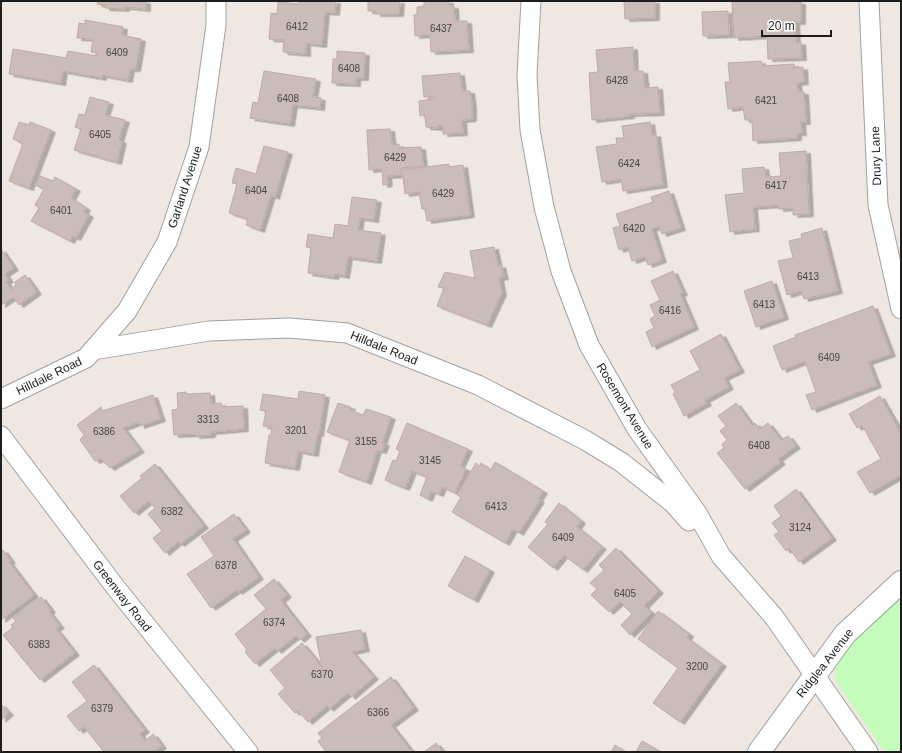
<svg xmlns="http://www.w3.org/2000/svg" width="902" height="753" font-family="Helvetica,sans-serif">
<style>
.park{fill:#c4fcbb}
.building{fill:#cabcb8;stroke:#c1aaa3;filter:url(#shadow)}
.lines{fill:none;stroke-linecap:round;stroke-linejoin:round}
.minor-casing{stroke:#a1a1a1;stroke-width:21}
.tertiary-casing{stroke:#a1a1a1;stroke-width:24}
.minor{stroke:#fff;stroke-width:19}
.tertiary{stroke:#fff;stroke-width:22}
.labels{text-anchor:middle;stroke-width:4;stroke-linejoin:round;paint-order:stroke}
.number-label{font-size:10px;fill:#484544}
.street-label{font-size:12px;fill:#1d1d1d;stroke:#fff}
</style>
<defs>
<filter id="shadow"><feDropShadow dx="4.5" dy="2.5" stdDeviation="0" flood-color="#0004"/></filter>
</defs>
<rect width="100%" height="100%" fill="#efe7e2"/>
<polygon class="park" points="901,593 901,752 885,752 836,682 835,668 846,650"/>
<g class="building">
<polygon points="98,1 146,1 146,9 125,7 125,9 105,8 106,5 97,4"/>
<polygon points="299,1 336,1 335,13 325,12 322,45 306,43 306,54 283,52 284,40 269,39 271,13 277,14 278,2 299,4"/>
<polygon points="368,1 400,1 399,14 376,14 376,11 368,11"/>
<polygon points="424,1 449,1 449,6 454,6 455,21 467,21 469,50 431,52 430,35 415,36 414,15 417,15 417,7 424,6"/>
<polygon points="624,1 655,1 655,18 625,19"/>
<polygon points="732,1 801,2 801,22 795,22 796,43 801,42 802,58 768,59 767,36 734,38"/>
<polygon points="728,11 729,35 703,36 702,12"/>
<polygon points="85,20 123,27 122,35 141,39 136,69 130,69 128,80 102,75 102,78 63,71 61,83 9,74 13,49 66,58 68,51 97,56 97,53 91,52 93,39 77,38 79,23 85,24"/>
<polygon points="633,47 634,71 643,71 645,88 658,87 660,113 630,114 630,116 592,120 589,73 598,72 596,50"/>
<polygon points="337,51 365,53 364,78 356,78 356,84 332,83 333,59 337,59"/>
<polygon points="761,61 762,66 794,64 794,68 803,67 804,82 797,83 798,92 804,92 806,122 801,122 802,133 797,133 797,138 753,141 752,120 745,120 743,107 728,109 725,82 730,82 728,63"/>
<polygon points="264,71 316,79 313,97 321,98 320,108 293,105 290,124 250,118 253,102 258,103"/>
<polygon points="460,73 462,91 470,91 472,105 472,119 462,120 463,133 443,134 443,125 438,125 438,128 426,127 425,115 420,116 419,101 434,99 435,97 424,97 422,76"/>
<polygon points="90,97 109,102 105,115 125,120 119,140 122,141 117,162 74,150 81,129 75,127 79,114 85,115"/>
<polygon points="19,122 29,125 30,122 51,130 29,188 9,181 22,146 22,143 13,139"/>
<polygon points="650,122 652,135 656,134 663,185 623,191 621,179 602,182 596,147 617,144 616,138 624,138 622,126"/>
<polygon points="390,129 392,145 399,144 399,148 421,147 423,166 401,168 401,175 387,176 388,184 383,185 382,169 369,170 367,130"/>
<polygon points="264,146 288,152 275,197 271,195 260,230 246,225 248,219 229,213 237,184 232,183 236,168 256,174"/>
<polygon points="806,151 809,214 793,215 793,208 779,209 778,205 753,207 755,229 730,232 725,195 744,193 742,169 764,167 766,177 781,176 779,153"/>
<polygon points="449,164 449,167 463,165 470,215 427,221 425,209 422,209 419,192 405,194 402,170"/>
<polygon points="40,176 53,181 55,177 76,189 71,198 86,208 84,212 89,215 76,238 73,236 70,241 31,221 39,208 35,205 44,189 35,185"/>
<polygon points="669,191 681,228 662,234 659,226 652,229 662,260 648,265 645,257 632,261 628,247 619,250 613,228 620,226 616,214 653,202 651,197"/>
<polygon points="352,197 377,200 374,220 360,218 358,230 381,233 377,261 348,257 345,276 335,274 334,277 308,273 311,248 306,247 308,234 333,238 335,224 348,226"/>
<polygon points="822,228 838,291 804,299 801,291 787,295 778,261 793,258 789,241 802,238 801,234"/>
<polygon points="494,247 498,266 501,265 504,277 499,278 502,293 487,325 437,306 444,288 438,287 445,272 475,278 470,251"/>
<polygon points="1,249 14,268 5,274 9,280 6,282 11,289 16,285 15,282 25,275 37,292 19,305 13,297 1,305"/>
<polygon points="673,271 683,293 680,294 694,327 652,347 646,332 654,328 650,319 655,316 650,305 660,300 651,281"/>
<polygon points="772,281 784,317 756,327 744,291"/>
<polygon points="873,306 891,354 868,362 877,385 812,410 806,395 816,392 805,361 782,370 773,346 796,337 795,335"/>
<polygon points="721,334 740,370 724,378 729,387 705,400 707,403 684,416 673,394 675,392 671,385 700,370 690,351"/>
<polygon points="299,391 325,395 319,434 317,434 314,454 298,451 295,468 265,463 269,435 271,435 272,427 263,426 266,411 260,410 263,394 298,399"/>
<polygon points="186,392 186,394 210,393 211,404 221,403 222,407 243,406 244,429 211,432 211,435 195,436 195,434 174,435 172,410 178,409 177,393"/>
<polygon points="153,395 161,419 140,426 139,422 123,428 140,450 110,468 101,459 95,461 80,440 84,435 77,425 101,407 102,411"/>
<polygon points="880,396 901,433 901,475 870,493 857,472 881,459 862,425 857,428 849,414"/>
<polygon points="338,403 351,407 350,410 363,415 366,409 391,417 382,443 385,443 382,451 377,450 367,482 339,472 350,440 327,432"/>
<polygon points="736,403 752,425 755,423 760,429 768,423 781,440 788,436 796,446 778,459 781,462 745,489 717,453 724,448 722,444 727,440 720,431 726,426 718,416"/>
<polygon points="407,423 468,449 460,466 466,469 455,493 442,487 439,494 431,491 428,499 420,495 427,477 412,471 405,488 385,480 393,460 396,461 400,451 396,449"/>
<polygon points="495,462 543,491 538,499 540,500 519,533 513,529 505,543 452,512 461,497 457,495 476,463 480,466 481,463 491,470"/>
<polygon points="155,464 204,526 180,544 178,542 165,553 153,538 162,531 148,514 155,508 149,501 134,513 120,496 142,478 140,476"/>
<polygon points="796,489 832,538 799,562 789,548 786,551 774,535 779,532 772,523 781,516 774,506"/>
<polygon points="559,503 581,521 577,527 602,547 583,570 564,555 553,568 528,547 548,524 545,522"/>
<polygon points="234,514 246,530 233,539 259,577 238,592 237,590 211,608 187,574 214,556 201,537"/>
<polygon points="616,548 659,591 644,606 652,613 630,635 621,625 632,614 620,602 609,612 591,595 597,589 590,583 604,570 599,565"/>
<polygon points="3,550 11,561 9,562 34,595 1,620 1,551"/>
<polygon points="465,556 490,570 474,600 448,586"/>
<polygon points="274,579 287,595 281,600 285,606 307,634 300,640 296,636 277,651 275,648 255,664 245,652 247,650 235,634 266,609 254,595"/>
<polygon points="41,597 51,610 49,612 60,626 56,629 75,653 40,680 3,635 13,627 11,625 16,621 13,618"/>
<polygon points="658,611 689,634 687,638 722,664 680,722 653,703 678,668 638,639"/>
<polygon points="361,630 365,649 352,652 374,677 351,697 348,693 329,709 327,706 308,722 298,711 295,713 278,694 285,688 270,670 302,643 322,667 316,637"/>
<polygon points="94,665 145,730 140,734 145,741 153,734 162,746 153,752 104,752 84,727 79,731 67,716 87,701 72,682"/>
<polygon points="391,677 414,708 391,725 412,752 326,752 318,741 322,738 318,733"/>
<polygon points="1,704 9,713 1,720"/>
<polygon points="642,741 661,752 636,752"/>
<polygon points="436,743 443,752 424,752"/>
<polygon points="615,745 625,752 611,752"/>
</g>
<g class="lines">
<g class="minor-casing">
<g id="minor">
<polyline points="531,1 527,75 530,130 544,207 561,271 589,345 637,429 697,513 721,556 774,617 868,752"/>
<polyline points="869,1 878,205 901,309"/>
<polyline points="93,350 127,311 167,242 199,147 216,25 216,1"/>
<polyline points="1,399 86,358 93,350 209,331 289,328 347,333 478,385 585,440 621,462 673,503 689,521"/>
<polyline points="1,436 116,588 248,752"/>
</g>
</g>
<g class="tertiary-casing">
<polyline id="tertiary" points="759,752 845,634 901,582"/>
</g>
<use href="#minor" class="minor"/>
<use href="#tertiary" class="tertiary"/>
</g>
<g class="labels">
<g class="number-label">
<text x="297" y="30">6412</text>
<text x="441" y="32">6437</text>
<text x="117" y="56">6409</text>
<text x="349" y="72">6408</text>
<text x="617" y="84">6428</text>
<text x="288" y="102">6408</text>
<text x="766" y="104">6421</text>
<text x="100" y="138">6405</text>
<text x="395" y="161">6429</text>
<text x="629" y="167">6424</text>
<text x="776" y="189">6417</text>
<text x="256" y="194">6404</text>
<text x="443" y="197">6429</text>
<text x="61" y="214">6401</text>
<text x="634" y="232">6420</text>
<text x="808" y="280">6413</text>
<text x="764" y="308">6413</text>
<text x="670" y="314">6416</text>
<text x="829" y="361">6409</text>
<text x="208" y="423">3313</text>
<text x="296" y="434">3201</text>
<text x="104" y="435">6386</text>
<text x="366" y="445">3155</text>
<text x="759" y="449">6408</text>
<text x="430" y="464">3145</text>
<text x="496" y="510">6413</text>
<text x="172" y="515">6382</text>
<text x="800" y="531">3124</text>
<text x="563" y="541">6409</text>
<text x="226" y="569">6378</text>
<text x="625" y="597">6405</text>
<text x="274" y="626">6374</text>
<text x="39" y="648">6383</text>
<text x="697" y="670">3200</text>
<text x="322" y="678">6370</text>
<text x="102" y="712">6379</text>
<text x="378" y="716">6366</text>
</g>
<g class="street-label">
<text transform="translate(876 156) rotate(-92)" y="4">Drury Lane</text>
<text transform="translate(185 187) rotate(-72)" y="4">Garland Avenue</text>
<text transform="translate(384 348) rotate(22)" y="4">Hilldale Road</text>
<text transform="translate(49 376) rotate(-26)" y="4">Hilldale Road</text>
<text transform="translate(625 406) rotate(59)" y="4">Rosemont Avenue</text>
<text transform="translate(122 596) rotate(52)" y="4">Greenway Road</text>
<text transform="translate(825 663) rotate(-52)" y="4">Ridglea Avenue</text>
</g>
</g>
<rect width="902" height="753" fill="none" stroke="#1d1d1d" stroke-width="4"/>
<path d="M762 30v6h69v-6" fill="none" stroke="#1d1d1d" stroke-width="2"/>
<text x="768" y="30" font-size="12" fill="#1d1d1d" stroke="#ffffff" stroke-width="3" paint-order="stroke">20 m</text>
</svg>
